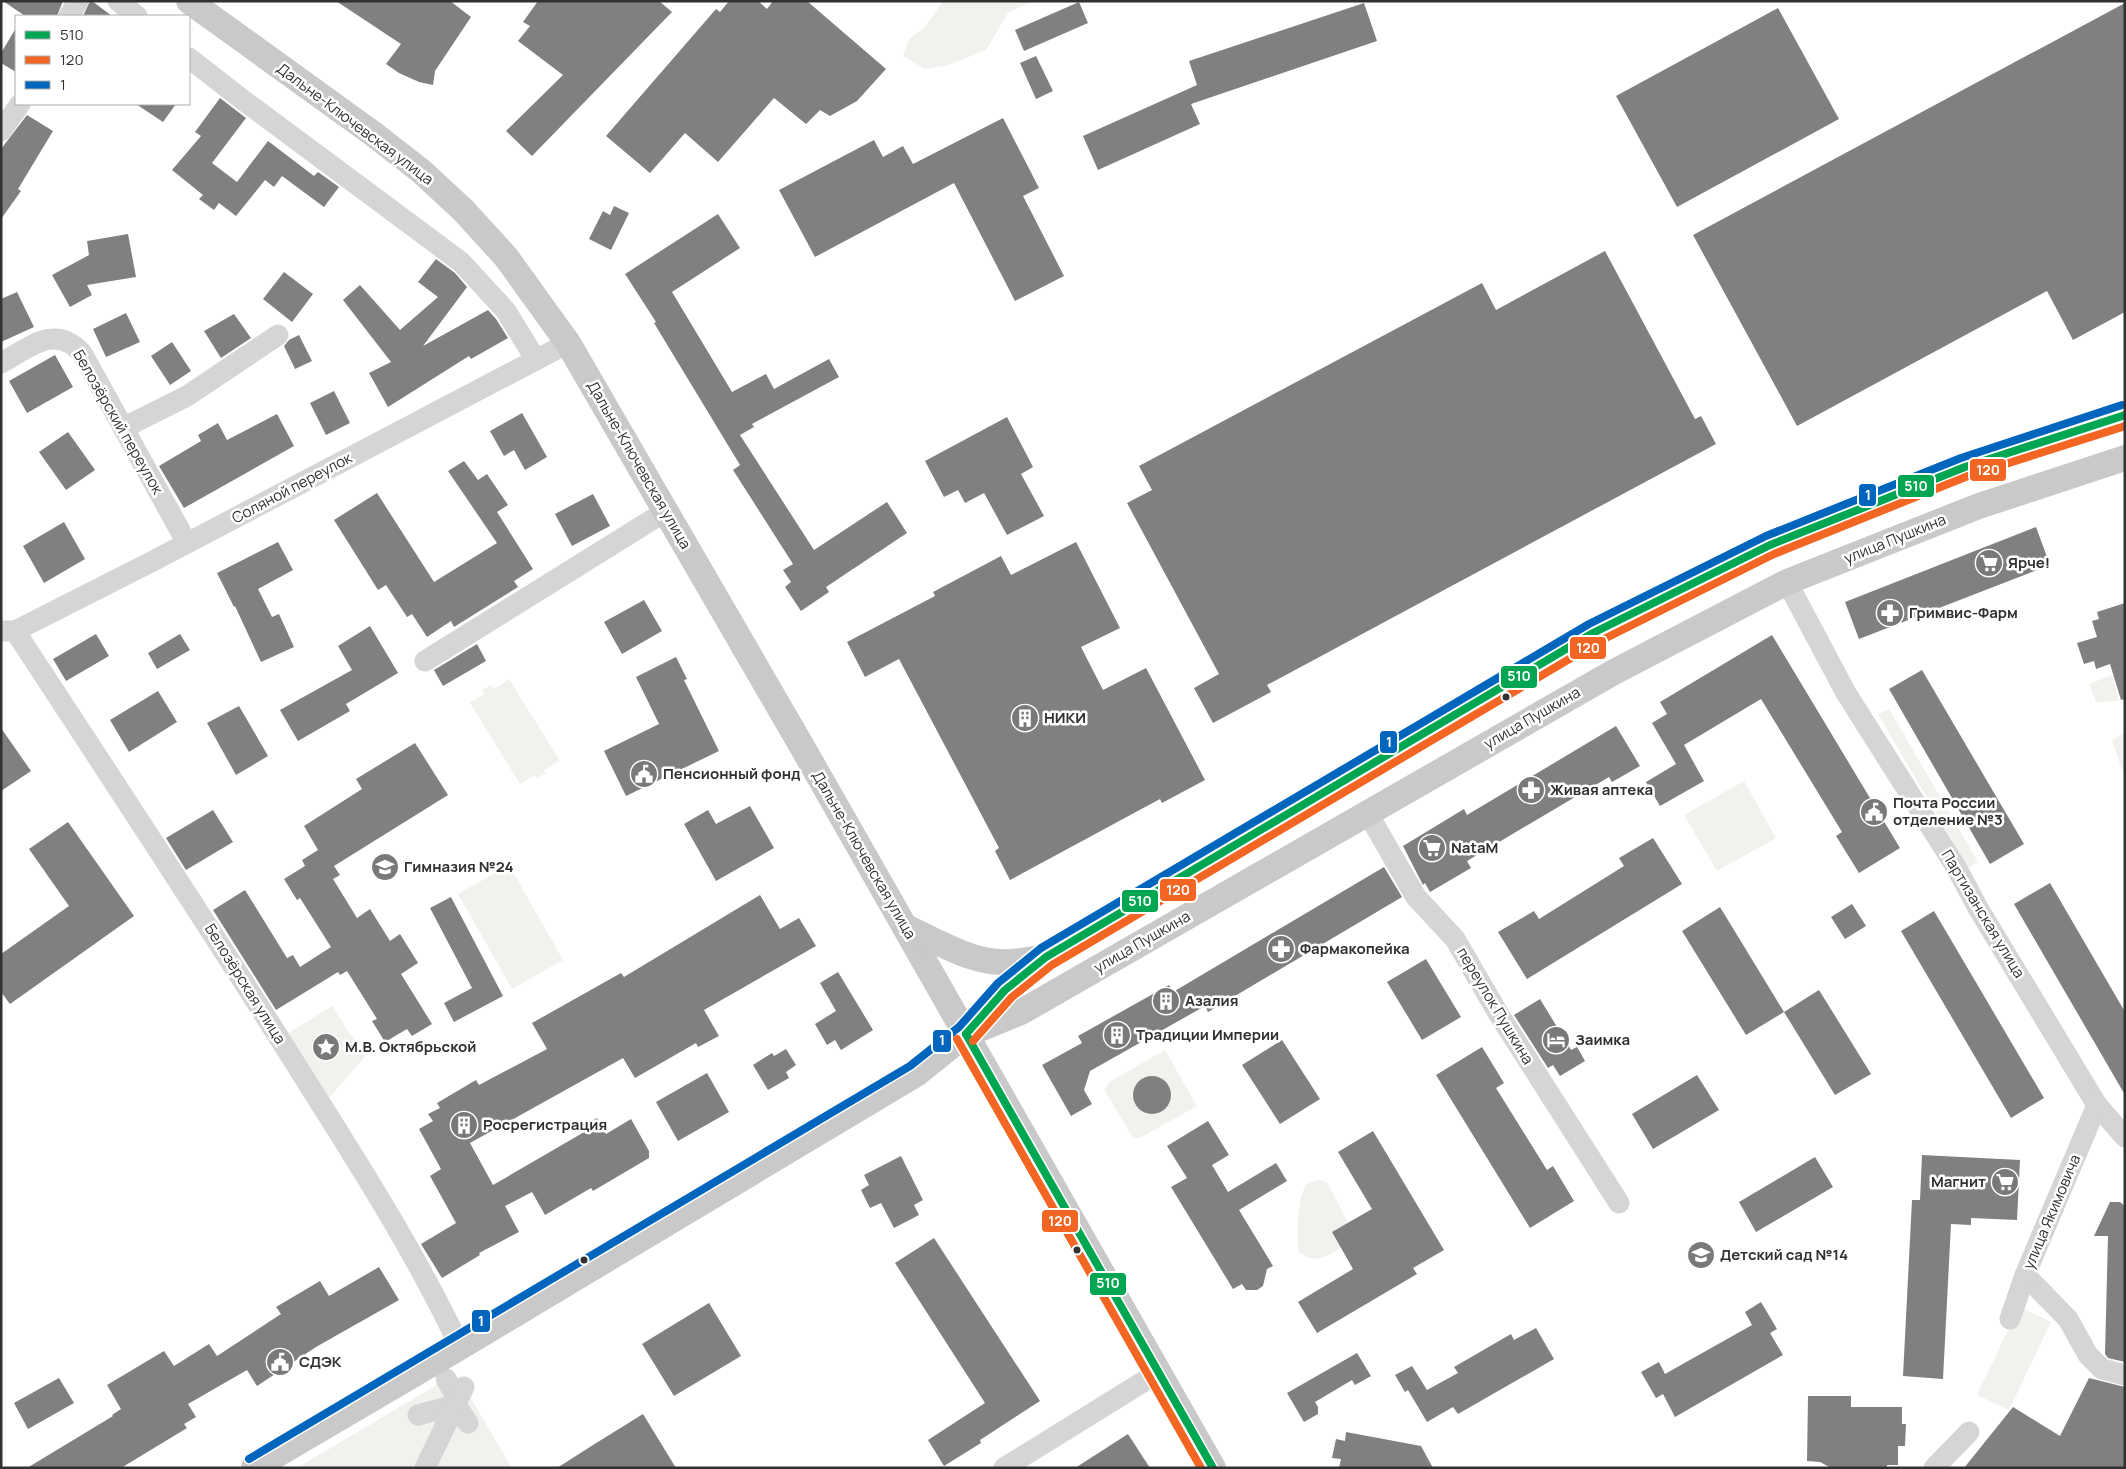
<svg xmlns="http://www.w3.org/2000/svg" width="2126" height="1469" font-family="Manrope,sans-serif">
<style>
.green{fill:#f0f3ed}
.building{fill:#808080}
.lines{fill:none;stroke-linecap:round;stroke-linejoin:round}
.minor{stroke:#d5d5d5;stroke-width:21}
.major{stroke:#c9c9c9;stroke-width:26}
.bus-1-casing{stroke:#fff;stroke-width:11}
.bus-2-casing{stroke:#fff;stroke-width:11}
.bus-3-casing{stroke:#fff;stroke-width:11}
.bus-1{stroke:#00a651;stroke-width:8}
.bus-2{stroke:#f26522;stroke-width:8}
.bus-3{stroke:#0065bd;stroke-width:8}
.bus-dot{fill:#313131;stroke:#fff;stroke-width:2}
.labels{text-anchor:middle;stroke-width:5;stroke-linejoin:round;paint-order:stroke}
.street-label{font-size:15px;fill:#313131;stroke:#fff}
.poi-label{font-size:15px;font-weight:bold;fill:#313131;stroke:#fff;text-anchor:start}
.line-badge{stroke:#fff;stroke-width:2}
.badge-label{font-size:14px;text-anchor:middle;font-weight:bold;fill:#fff}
</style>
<rect width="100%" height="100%" fill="#fff"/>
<g class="green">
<polygon points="943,1 1033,1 1008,13 986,50 949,65 925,69 903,56 909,39 925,27"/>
<polygon points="2112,675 2119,701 2096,702 2089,684"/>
<polygon points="509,679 560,761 544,770 546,773 537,778 535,775 520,784 470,703 484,694 482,690 491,685 494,689"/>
<polygon points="1889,709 1978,862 1968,868 1878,714"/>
<polygon points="2125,733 2125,771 2122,770 2112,740"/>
<polygon points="1744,781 1776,838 1717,871 1684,815"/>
<polygon points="509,865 563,960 512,989 458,894"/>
<polygon points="332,1006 365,1057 329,1098 287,1034"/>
<polygon points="1165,1050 1197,1106 1140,1138 1133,1138 1105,1091 1109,1082"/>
<path d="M 1319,1180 L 1327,1182 L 1348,1223 L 1341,1248 C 1324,1257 1316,1265 1299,1252 C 1297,1237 1297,1200 1305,1187 C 1308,1182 1313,1181 1319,1180 Z"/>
<polygon points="2019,1307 2051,1322 2009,1410 1977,1395"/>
<polygon points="440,1383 462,1383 512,1468 297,1468"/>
</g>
<g class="building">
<polygon points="3,1 63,1 57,16 25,16"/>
<polygon points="90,1 92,1 112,16 83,16"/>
<polygon points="336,1 450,1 471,17 435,71 433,85 419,82 399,73 386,64 401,44"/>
<polygon points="538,1 659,1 672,12 532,156 506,131 563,75 518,41 530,26 523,22"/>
<polygon points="729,1 758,1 767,9 773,1 807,1 886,69 857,101 830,116 820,110 806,124 774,98 718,162 685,133 650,173 606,136 716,9 720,12"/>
<polygon points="1079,2 1088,23 1024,51 1015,30"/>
<polygon points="1364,3 1377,41 1191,104 1200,124 1098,170 1083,136 1197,85 1189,61"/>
<polygon points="2125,3 2125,312 2073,340 2047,291 1797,426 1693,235"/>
<polygon points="1778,8 1839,119 1677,207 1616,96"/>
<polygon points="16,28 16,72 1,63 1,53"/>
<polygon points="1036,56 1053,91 1036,99 1020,63"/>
<polygon points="220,98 246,118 212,163 237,182 268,141 314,176 318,172 339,187 324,207 282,176 274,187 265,180 236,216 219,203 214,210 199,199 203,195 172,170 201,136 195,132"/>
<polygon points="136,104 176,104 163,122"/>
<polygon points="27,115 53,131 18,189 21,191 1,219 1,149"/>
<polygon points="1003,118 1039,188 1023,196 1064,276 1015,301 954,183 815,257 779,190 874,140 883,157 903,146 913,164"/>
<polygon points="614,206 629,213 611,250 589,239 603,211 610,215"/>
<polygon points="718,214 740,248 672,292 732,392 766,374 774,389 829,359 839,377 752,424 754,427 740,435 814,550 887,502 907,533 826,587 829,592 801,611 785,587 791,582 783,570 793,564 733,470 740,465 654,323 656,322 625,274"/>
<polygon points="128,234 136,277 87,285 92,295 70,307 52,275 89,255 87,241"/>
<polygon points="1605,251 1695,419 1701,416 1716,444 1267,685 1271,692 1213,723 1194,688 1219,674 1127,503 1152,490 1139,466 1482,283 1496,310"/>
<polygon points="436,259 455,273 467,287 423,346 488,310 496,319 508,338 471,359 469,356 388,407 369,373 391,362 343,300 360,285 400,330 438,297 418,282"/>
<polygon points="284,272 313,294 292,322 263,299"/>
<polygon points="17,292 34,327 1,342 1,299"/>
<polygon points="126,313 140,342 106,357 93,329"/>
<polygon points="234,314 251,338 221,358 204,331"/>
<polygon points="299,335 312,361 295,369 284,346 289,340"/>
<polygon points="172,342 191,371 170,385 151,356"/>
<polygon points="55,355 73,387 27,413 9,381"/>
<polygon points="334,391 350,423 326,435 310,403"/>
<polygon points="522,413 547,457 525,470 514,450 504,456 490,431"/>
<polygon points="277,414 294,446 184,508 159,466 201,441 198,435 218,423 227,440"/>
<polygon points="1007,417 1033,467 1021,474 1044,516 1007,535 984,493 965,503 958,490 944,497 925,461"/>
<polygon points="68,432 95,470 66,490 39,452"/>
<polygon points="464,461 478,480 487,474 508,505 497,512 533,569 514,581 518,587 454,627 451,621 427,637 412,614 407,617 386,585 378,590 334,520 377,493 434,582 497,543 448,471"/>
<polygon points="593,494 610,526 572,546 555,514"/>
<polygon points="64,522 85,559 44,583 23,546"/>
<polygon points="2036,527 2050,565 1859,639 1845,602"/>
<polygon points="278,542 293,570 258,589 272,617 279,614 294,647 261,662 235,606 234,607 217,573"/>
<polygon points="1076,542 1120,628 1081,647 1103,690 1146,668 1205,780 1162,803 1160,799 1010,880 995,851 999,848 899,659 865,677 847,642 935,596 933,592 1001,556 1011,575"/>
<polygon points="644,600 662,631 622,654 604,622"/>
<polygon points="2125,603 2125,699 2121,700 2110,664 2096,669 2094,661 2084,664 2077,643 2097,637 2092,621 2099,619 2097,612"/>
<polygon points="370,626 398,673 346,704 350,711 298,741 280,710 352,670 338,646"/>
<polygon points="96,634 109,656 66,681 53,659"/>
<polygon points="180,634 190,650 157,669 148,653"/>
<polygon points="1772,635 1900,848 1859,873 1836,836 1842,832 1761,699 1684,745 1704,781 1660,806 1646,782 1676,764 1652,723 1667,714 1660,702"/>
<polygon points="477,644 486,661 443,686 434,670"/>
<polygon points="676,657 687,679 684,680 719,751 626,796 604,751 659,724 636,677"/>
<polygon points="1922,670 2024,844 1990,864 1889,689"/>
<polygon points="158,691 177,722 129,752 110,720"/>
<polygon points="239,706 268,756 236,775 207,723"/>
<polygon points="1616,726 1640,766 1612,782 1609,777 1467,861 1471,868 1430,892 1425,883 1423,885 1403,846 1464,809 1467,815"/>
<polygon points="1,728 31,771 1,791"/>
<polygon points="415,743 448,795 334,866 340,875 333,879 357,918 370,909 390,941 400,934 418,963 401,974 432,1024 412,1036 407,1029 385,1042 372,1021 377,1019 347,971 340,975 338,972 276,1010 213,910 245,890 287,958 293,955 300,967 331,947 300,898 297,900 284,879 305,866 302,860 318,850 304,826 362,789 356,779"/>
<polygon points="750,806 774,848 716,881 684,824 708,810 716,824"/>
<polygon points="213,810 233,842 186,870 166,838"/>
<polygon points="68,822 134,916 10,1004 1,992 1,954 69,906 29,849"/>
<polygon points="1653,838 1682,884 1527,979 1498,932 1534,911 1539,919 1624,866 1619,858"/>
<polygon points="1384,867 1402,897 1208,1012 1205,1006 1090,1071 1084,1090 1092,1104 1071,1116 1042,1065 1082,1043 1078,1036 1169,985 1173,992"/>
<polygon points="2050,883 2125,1012 2125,1095 2014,904"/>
<polygon points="760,895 780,929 799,918 816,946 704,1010 719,1036 698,1047 696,1043 635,1078 623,1058 470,1143 493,1185 586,1131 583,1126 597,1118 606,1134 631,1119 649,1151 649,1158 593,1191 591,1188 545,1215 532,1192 505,1206 519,1232 479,1253 480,1255 442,1278 421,1244 456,1223 430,1176 441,1169 419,1129 433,1121 428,1114 440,1108 437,1103 476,1080 479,1085 547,1049 532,1023 621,973 624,977"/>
<polygon points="451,897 503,996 454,1022 444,1003 472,988 430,908"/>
<polygon points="1852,904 1866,926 1845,939 1831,917"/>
<polygon points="1720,907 1784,1012 1746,1035 1682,931"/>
<polygon points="1934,911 2044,1098 2011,1118 1901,931"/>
<polygon points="1426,959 1461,1017 1422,1040 1387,982"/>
<polygon points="838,972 873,1030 841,1050 835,1040 827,1045 815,1024 836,1011 820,983"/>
<polygon points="1819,990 1871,1074 1835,1095 1784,1012"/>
<polygon points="1540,999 1571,1050 1577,1047 1585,1061 1560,1076 1553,1065 1548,1068 1514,1015"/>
<polygon points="1282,1040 1320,1099 1280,1124 1242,1065"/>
<polygon points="1482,1047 1504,1083 1496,1088 1547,1170 1553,1166 1574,1201 1530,1228 1436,1075"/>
<polygon points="786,1049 796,1065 786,1072 789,1078 768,1090 753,1065 772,1053 774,1056"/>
<polygon points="707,1073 729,1112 678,1141 656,1102"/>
<polygon points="1697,1075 1719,1110 1653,1149 1632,1114"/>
<circle cx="1152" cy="1095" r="19"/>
<polygon points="1208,1121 1229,1155 1212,1165 1228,1192 1276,1163 1287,1181 1239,1210 1273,1266 1267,1269 1263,1286 1257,1290 1246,1290 1242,1284 1233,1289 1171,1187 1187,1178 1167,1146"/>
<polygon points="1373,1131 1444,1250 1413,1268 1417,1274 1317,1333 1298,1302 1353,1269 1332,1232 1372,1209 1338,1152"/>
<polygon points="1922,1155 2020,1160 2017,1220 1971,1218 1971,1225 1951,1224 1943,1379 1903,1376 1912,1200 1920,1200"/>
<polygon points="901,1156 923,1200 914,1205 919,1215 894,1228 881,1203 870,1208 861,1190 869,1185 864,1175"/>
<polygon points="1815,1157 1833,1187 1756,1232 1739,1202"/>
<polygon points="2110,1202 2120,1202 2125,1206 2125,1362 2108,1358 2105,1354 2108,1236 2094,1236"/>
<polygon points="934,1238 1040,1401 980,1440 981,1443 944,1466 928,1440 985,1403 895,1263"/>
<polygon points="379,1267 399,1300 316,1347 257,1386 247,1370 188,1404 196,1417 184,1424 187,1428 121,1468 27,1468 113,1416 112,1415 121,1409 107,1385 164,1351 174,1366 209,1344 217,1356 281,1314 276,1307 320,1281 329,1296"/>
<polygon points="1761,1302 1777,1329 1770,1333 1783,1355 1675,1417 1663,1394 1656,1398 1641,1372 1659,1362 1665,1374 1752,1325 1745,1312"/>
<polygon points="709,1303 741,1356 674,1396 642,1344"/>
<polygon points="1536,1328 1554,1359 1458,1414 1453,1407 1427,1422 1408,1390 1405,1392 1395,1375 1412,1366 1427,1390 1458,1373 1454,1367 1511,1334 1514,1340"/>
<polygon points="1357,1353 1371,1376 1355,1385 1352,1380 1315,1402 1318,1407 1318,1414 1304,1422 1287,1393"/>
<polygon points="59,1378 74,1403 28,1429 14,1403"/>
<polygon points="2089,1378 2125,1387 2125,1468 1964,1468 2013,1407 2060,1436"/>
<polygon points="1808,1396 1851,1396 1851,1407 1902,1407 1902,1424 1906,1424 1905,1446 1898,1446 1898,1465 1887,1465 1887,1468 1831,1468 1820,1462 1807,1461"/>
<polygon points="643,1414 676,1468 557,1468 593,1445"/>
<polygon points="1346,1432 1421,1446 1433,1468 1339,1468 1341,1459 1332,1458 1336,1439 1345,1441"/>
<polygon points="1128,1434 1150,1468 1075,1468"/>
</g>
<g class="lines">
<g class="minor">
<polyline points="118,1 137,16"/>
<polyline points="69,16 78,1"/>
<polyline points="189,58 243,100 461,262 506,311 536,360"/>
<polyline points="1,131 20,104"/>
<path d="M 1,363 C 29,348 55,323 82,353 L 187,543"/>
<polyline points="123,428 187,396 278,335"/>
<polyline points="1787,582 1846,693 1956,867 1978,908 2097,1105 2125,1137"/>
<polyline points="1,631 15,631 155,560 568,343"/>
<path d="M 15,631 C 105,768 195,905 283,1044 C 345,1143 410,1241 460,1347"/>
<polyline points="425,661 666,511"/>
<polyline points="1367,812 1416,897 1455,939 1498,1013 1619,1203"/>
<polyline points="2025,1275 2068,1319 2088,1355 2102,1369 2125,1375"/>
<polyline points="2010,1319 2025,1275 2097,1105"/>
<polyline points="446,1379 454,1393"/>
<polyline points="418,1415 456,1405 468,1423"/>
<polyline points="425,1468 464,1387"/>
<polyline points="1004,1468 1159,1372"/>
<polyline points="1934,1468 1969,1432"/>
</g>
<g class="major">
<polyline points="189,1 372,133 421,171 463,210 506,257 568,343 804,750 1213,1468"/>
<path d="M 905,927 C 935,940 966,960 999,962 C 1014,963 1030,960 1045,957"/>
<polyline points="972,1032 1021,1012 1614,672 1787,582 1979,506 2125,458"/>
<polyline points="254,1468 460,1347 916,1074 966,1034 1005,990 1046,957 1593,633 1770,545 1965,467 2125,415"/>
</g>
<g class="bus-1-casing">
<g id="bus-1">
<polyline points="966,1034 1005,990 1046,957 1593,633 1770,545 1965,467 2125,415"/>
<polyline points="966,1034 1213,1468"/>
</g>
</g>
<g class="bus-2-casing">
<g id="bus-2">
<polyline points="957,1039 1201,1468"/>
<polyline points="973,1041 1012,997 1052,965 1598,642 1774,554 1968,476 2125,426"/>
</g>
</g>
<g class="bus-3-casing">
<polyline id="bus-3" points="249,1459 910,1066 959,1027 998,983 1041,948 1589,624 1766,536 1961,458 2122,405"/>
</g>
<use href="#bus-1" class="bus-1"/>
<use href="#bus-2" class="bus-2"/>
<use href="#bus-3" class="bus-3"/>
</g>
<defs>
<g id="supermarket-disc" transform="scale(1.4375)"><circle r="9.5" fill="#797979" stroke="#fff"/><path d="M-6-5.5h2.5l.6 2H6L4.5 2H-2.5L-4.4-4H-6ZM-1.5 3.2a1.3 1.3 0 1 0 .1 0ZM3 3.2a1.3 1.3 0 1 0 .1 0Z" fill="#fff"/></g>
<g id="pharmacy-disc" transform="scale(1.4375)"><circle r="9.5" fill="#797979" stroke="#fff"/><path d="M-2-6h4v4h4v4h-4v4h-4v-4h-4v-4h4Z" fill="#fff"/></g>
<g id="building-disc" transform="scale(1.4375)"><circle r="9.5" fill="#797979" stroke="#fff"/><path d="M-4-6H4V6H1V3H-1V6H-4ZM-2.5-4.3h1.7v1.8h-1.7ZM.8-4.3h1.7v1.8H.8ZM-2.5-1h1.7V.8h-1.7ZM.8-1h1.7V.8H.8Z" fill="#fff"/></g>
<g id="civic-disc" transform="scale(1.4375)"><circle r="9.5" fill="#797979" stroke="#fff"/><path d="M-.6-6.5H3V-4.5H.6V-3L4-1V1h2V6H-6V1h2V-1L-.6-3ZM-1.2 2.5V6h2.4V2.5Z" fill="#fff"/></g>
<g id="school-disc" transform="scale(1.4375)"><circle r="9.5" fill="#797979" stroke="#fff"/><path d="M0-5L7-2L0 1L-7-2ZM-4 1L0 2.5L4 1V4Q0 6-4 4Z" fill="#fff"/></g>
<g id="hotel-disc" transform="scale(1.4375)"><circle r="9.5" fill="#797979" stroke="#fff"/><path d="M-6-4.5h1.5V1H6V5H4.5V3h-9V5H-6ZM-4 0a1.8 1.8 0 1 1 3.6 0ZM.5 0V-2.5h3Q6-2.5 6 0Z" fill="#fff"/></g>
<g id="sight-disc" transform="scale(1.4375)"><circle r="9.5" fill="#797979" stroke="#fff"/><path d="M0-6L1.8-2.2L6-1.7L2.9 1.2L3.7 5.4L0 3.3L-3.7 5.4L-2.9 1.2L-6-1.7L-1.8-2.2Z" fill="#fff"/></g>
</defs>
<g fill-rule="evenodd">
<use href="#supermarket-disc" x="1989" y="563"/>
<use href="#pharmacy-disc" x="1890" y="613"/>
<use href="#building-disc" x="1025" y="718"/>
<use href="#civic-disc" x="644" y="774"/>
<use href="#pharmacy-disc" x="1531" y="790"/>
<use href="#civic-disc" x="1874" y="812"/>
<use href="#supermarket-disc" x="1432" y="848"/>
<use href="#school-disc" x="385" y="867"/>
<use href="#pharmacy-disc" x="1281" y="949"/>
<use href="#building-disc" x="1166" y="1001"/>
<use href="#building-disc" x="1117" y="1035"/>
<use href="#hotel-disc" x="1556" y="1040"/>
<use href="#sight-disc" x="326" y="1047"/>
<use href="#building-disc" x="464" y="1125"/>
<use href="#supermarket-disc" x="2005" y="1182"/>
<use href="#school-disc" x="1701" y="1255"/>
<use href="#civic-disc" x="280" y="1362"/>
</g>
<g class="bus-dot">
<circle cx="1506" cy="697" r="4.5"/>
<circle cx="1077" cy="1250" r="4.5"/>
<circle cx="584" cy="1260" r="4.5"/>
</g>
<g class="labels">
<g class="street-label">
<text transform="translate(355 124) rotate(37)" y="5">Дальне-Ключевская улица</text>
<text transform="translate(118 422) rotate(60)" y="5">Белозёрский переулок</text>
<text transform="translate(639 465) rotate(60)" y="5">Дальне-Ключевская улица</text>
<text transform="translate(292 488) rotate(-28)" y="5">Соляной переулок</text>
<text transform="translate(1895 539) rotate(-22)" y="5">улица Пушкина</text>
<text transform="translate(1532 718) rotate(-30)" y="5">улица Пушкина</text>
<text transform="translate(864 855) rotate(60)" y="5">Дальне-Ключевская улица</text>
<text transform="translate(1983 914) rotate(59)" y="5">Партизанская улица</text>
<text transform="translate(1142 942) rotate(-30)" y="5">улица Пушкина</text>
<text transform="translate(245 984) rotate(58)" y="5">Белозёрская улица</text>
<text transform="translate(1495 1006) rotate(59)" y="5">переулок Пушкина</text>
<text transform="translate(2052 1212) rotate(-67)" y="5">улица Якимовича</text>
</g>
<g class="poi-label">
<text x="2008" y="568">Ярче!</text>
<text x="1909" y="618">Гримвис-Фарм</text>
<text x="1044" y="723">НИКИ</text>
<text x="663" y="779">Пенсионный фонд</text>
<text x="1550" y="795">Живая аптека</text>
<text x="1893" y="808">Почта России<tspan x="1893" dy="17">отделение №3</tspan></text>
<text x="1451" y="853">NataM</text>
<text x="404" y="872">Гимназия №24</text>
<text x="1300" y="954">Фармакопейка</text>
<text x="1185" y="1006">Азалия</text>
<text x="1136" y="1040">Традиции Империи</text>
<text x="1575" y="1045">Заимка</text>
<text x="345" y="1052">М.В. Октябрьской</text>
<text x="483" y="1130">Росрегистрация</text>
<text x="1986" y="1187" text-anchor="end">Магнит</text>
<text x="1720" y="1260">Детский сад №14</text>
<text x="299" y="1367">СДЭК</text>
</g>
</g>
<g class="line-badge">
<rect x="1969" y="458" width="38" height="24" rx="5" fill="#f26522"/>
<rect x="1897" y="474" width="38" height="24" rx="5" fill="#00a651"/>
<rect x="1858" y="483" width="19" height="24" rx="5" fill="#0065bd"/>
<rect x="1569" y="636" width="38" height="24" rx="5" fill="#f26522"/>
<rect x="1500" y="665" width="38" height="24" rx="5" fill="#00a651"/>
<rect x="1379" y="730" width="19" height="24" rx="5" fill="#0065bd"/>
<rect x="1159" y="878" width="38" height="24" rx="5" fill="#f26522"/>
<rect x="1121" y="889" width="38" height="24" rx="5" fill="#00a651"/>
<rect x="932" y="1029" width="20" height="24" rx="5" fill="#0065bd"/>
<rect x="1041" y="1209" width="38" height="24" rx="5" fill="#f26522"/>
<rect x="1089" y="1272" width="38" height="24" rx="5" fill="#00a651"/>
<rect x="471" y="1309" width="20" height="24" rx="5" fill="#0065bd"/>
</g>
<g class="badge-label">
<text x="1988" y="475">120</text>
<text x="1916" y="491">510</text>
<text x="1868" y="500">1</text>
<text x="1588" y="653">120</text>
<text x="1519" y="681">510</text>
<text x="1389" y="747">1</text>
<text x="1178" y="895">120</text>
<text x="1140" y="906">510</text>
<text x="942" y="1045">1</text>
<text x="1060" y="1226">120</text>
<text x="1108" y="1288">510</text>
<text x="481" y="1326">1</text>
</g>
<rect width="2126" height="1469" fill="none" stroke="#313131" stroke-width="5"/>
<rect x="15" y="15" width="175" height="90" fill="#ffffff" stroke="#adadad"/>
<rect x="25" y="31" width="25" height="8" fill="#00a651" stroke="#adadad"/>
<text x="60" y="40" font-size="15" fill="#313131">510</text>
<rect x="25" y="56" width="25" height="8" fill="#f26522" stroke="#adadad"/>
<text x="60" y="65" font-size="15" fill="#313131">120</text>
<rect x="25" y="81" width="25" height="8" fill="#0065bd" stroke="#adadad"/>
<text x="60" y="90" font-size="15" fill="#313131">1</text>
</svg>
